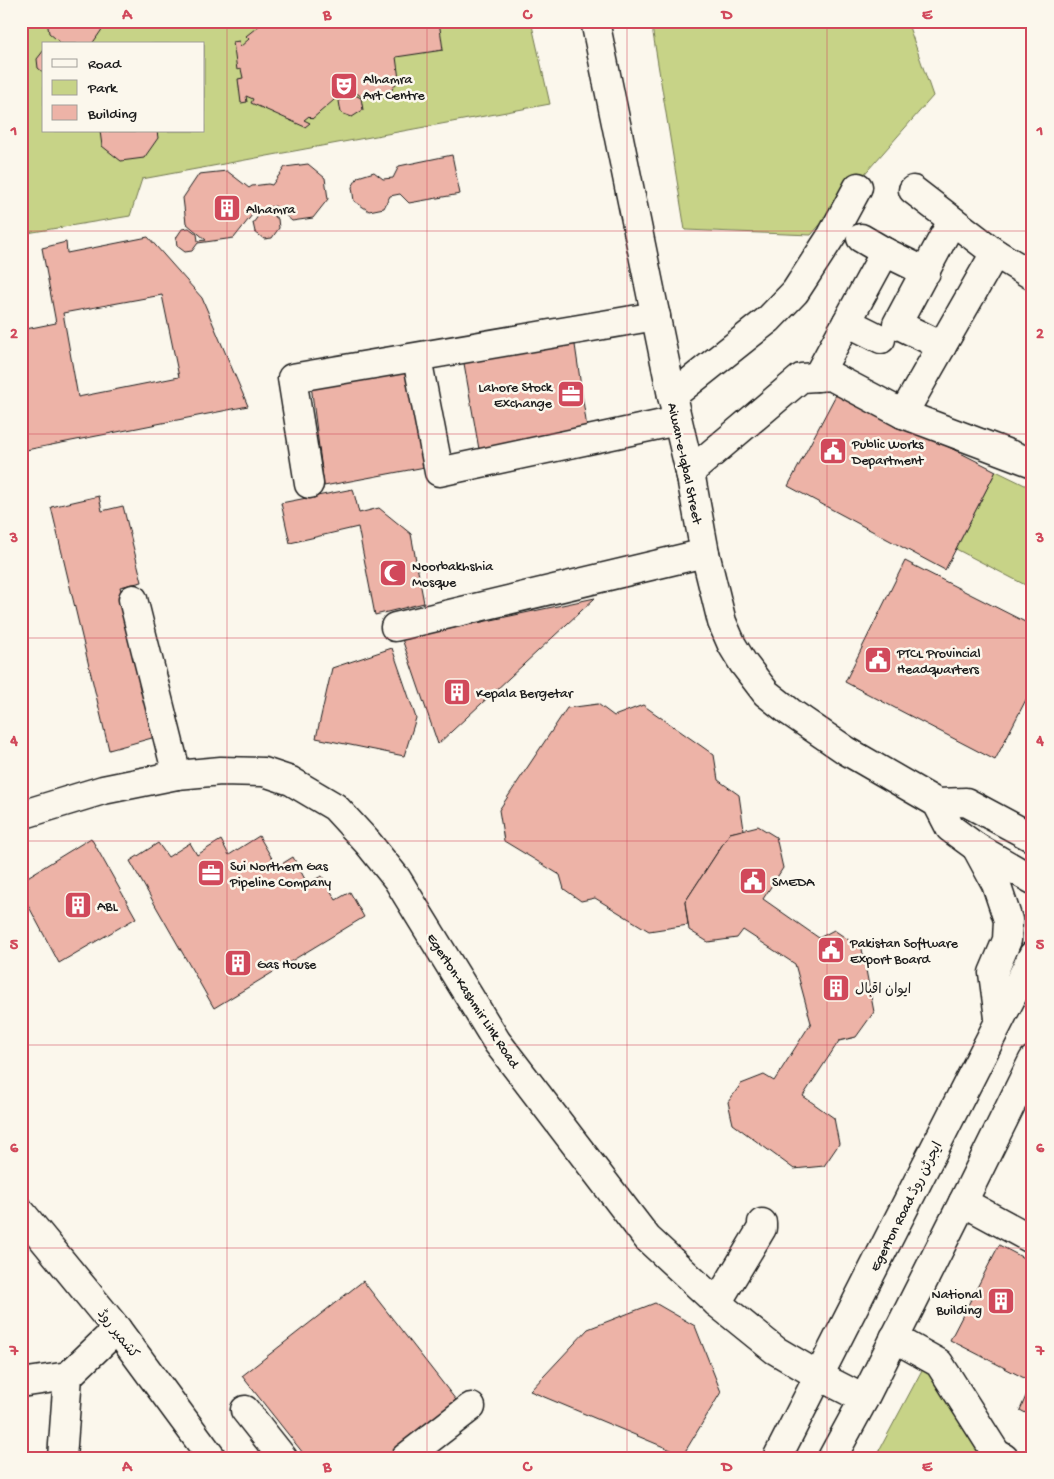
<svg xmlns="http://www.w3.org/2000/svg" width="1054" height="1479" font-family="'Gochi Hand','Playpen Sans Arabic',sans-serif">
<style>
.green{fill:#c7d387;stroke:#727852;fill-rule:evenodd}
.building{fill:#edb3a7;stroke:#1c1c1c;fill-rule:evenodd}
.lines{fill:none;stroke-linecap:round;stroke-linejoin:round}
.minor-casing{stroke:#1c1c1c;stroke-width:31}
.major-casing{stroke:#1c1c1c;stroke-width:31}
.minor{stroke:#fbf7ec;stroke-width:28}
.major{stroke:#fbf7ec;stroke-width:28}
.grid{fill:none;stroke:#d1495b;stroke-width:1;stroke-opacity:0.55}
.labels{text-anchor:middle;stroke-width:5;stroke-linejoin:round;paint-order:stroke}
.poi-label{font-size:14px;fill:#1c1c1c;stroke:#fbf7ec;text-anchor:start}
.street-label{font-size:14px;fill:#1c1c1c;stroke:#fbf7ec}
.neatline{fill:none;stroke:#d1495b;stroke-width:2}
.grid-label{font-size:16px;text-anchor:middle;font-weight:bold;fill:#d1495b}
</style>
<rect width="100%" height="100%" fill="#fbf7ec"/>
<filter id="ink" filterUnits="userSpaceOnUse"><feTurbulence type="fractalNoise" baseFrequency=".02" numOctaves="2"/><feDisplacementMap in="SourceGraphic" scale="10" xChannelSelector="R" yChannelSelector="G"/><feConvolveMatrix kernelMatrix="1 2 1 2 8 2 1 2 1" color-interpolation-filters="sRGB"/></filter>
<g filter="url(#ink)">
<g class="green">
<path d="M 21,21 L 531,21 L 550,104 L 142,179 L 130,216 L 21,234 ZM 44,44 L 204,44 L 204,131 L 44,131 Z"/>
<polygon points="651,21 908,21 908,24 933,96 811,235 685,230"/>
<polygon points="996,471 1033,489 1033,589 956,549"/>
<polygon points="929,1357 1004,1458 875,1458"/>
</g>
<g class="building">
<polygon points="47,21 104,21 105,25 92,44 62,44 49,33"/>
<polygon points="265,21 439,21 443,50 396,57 399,79 389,94 363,98 357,93 355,95 361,98 363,110 352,117 341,113 339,101 344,97 341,94 312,119 309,116 304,120 310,123 305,127 251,103 253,99 246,96 247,102 241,103 238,79 243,78 241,69 237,70 233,42 239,41 240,47 249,39 246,36"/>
<polygon points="44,50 44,73 38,68 37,59"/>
<polygon points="100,131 157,131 158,138 144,158 121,161 102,146"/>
<polygon points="452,155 460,194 409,203 400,194 390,196 384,208 369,211 354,201 352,187 358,177 374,172 383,179 393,178 399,166"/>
<polygon points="308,164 325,178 328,199 313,218 292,221 275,206 270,207 271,214 278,219 279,228 272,238 264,239 255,232 253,223 259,215 258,208 251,210 252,215 234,238 198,243 192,251 185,252 177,246 176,238 182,229 189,228 197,234 198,241 206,240 186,223 183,198 199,174 227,171 249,188 252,186 268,184 272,185 285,167"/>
<path d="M 148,237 L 202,298 L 248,406 L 21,451 L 21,330 L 56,323 L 42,248 L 66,242 L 67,253 ZM 162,295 L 179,377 L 78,397 L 63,313 Z"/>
<polygon points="573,331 588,435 480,455 462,352"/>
<polygon points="410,368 425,467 324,486 311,385"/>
<polygon points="838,391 996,471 945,570 788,486"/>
<polygon points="353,489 359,513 379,508 411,534 424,603 375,615 358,527 290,543 281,503"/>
<polygon points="99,496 102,511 123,506 142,582 120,587 159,736 109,750 51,507"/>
<polygon points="905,561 1033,626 1033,686 995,760 845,682"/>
<polygon points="595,598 438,744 402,639"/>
<polygon points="392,648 416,718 404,756 316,738 332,668"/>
<polygon points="598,704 614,716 643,705 714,755 718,780 739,795 744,830 730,833 685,902 688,925 649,931 595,898 581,901 564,889 560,875 504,841 499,810 567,708"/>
<polygon points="758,826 776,837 783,868 763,899 819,938 834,930 862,949 874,1012 856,1037 839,1041 803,1096 834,1118 839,1144 824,1166 794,1169 733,1124 728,1102 741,1084 764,1075 774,1081 811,1023 795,964 743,930 737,938 708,942 689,930 685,902 730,833"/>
<polygon points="259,836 277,867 293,857 307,883 322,876 336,900 350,892 364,917 214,1008 130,861 158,843 168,857 190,843 197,855 221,840 229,855"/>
<polygon points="91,838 136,918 59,963 21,892 21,881"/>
<polygon points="999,1245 1033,1263 1033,1417 1020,1410 1032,1382 950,1340"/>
<polygon points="363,1281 456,1400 384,1458 307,1458 242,1376"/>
<polygon points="655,1303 695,1326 721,1392 683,1455 530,1391 588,1329"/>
</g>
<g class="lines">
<g class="minor-casing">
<g id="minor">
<polyline points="913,190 995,253 1033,276"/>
<polyline points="861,238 885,252 926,272"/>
<polyline points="847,322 881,339"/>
<polyline points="942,346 897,324 952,221"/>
<polyline points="417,358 439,472 677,421"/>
<polyline points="817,377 885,252"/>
<polyline points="672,396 769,319 795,292 832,235 858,187"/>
<polyline points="903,414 995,253"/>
<polyline points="690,472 801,378 831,376 903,414 1033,463"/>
<polyline points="309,484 292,378 656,316"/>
<polyline points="133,599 177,775"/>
<polyline points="395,627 705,553"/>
<polyline points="21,815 103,790 177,775 221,771 264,772 291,781 335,807 368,843 397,879 497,1042 647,1238 717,1303 775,1350 819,1376 864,1399"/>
<polyline points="963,1202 1033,1240"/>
<polyline points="21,1212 117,1329 212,1458"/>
<polyline points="717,1303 762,1228 762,1223"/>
<polyline points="894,1338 939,1363 996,1453 1004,1458"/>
<polyline points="21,1383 68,1376"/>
<polyline points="245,1410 283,1458"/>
<polyline points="62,1458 68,1376 117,1329"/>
<polyline points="405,1458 471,1407"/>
</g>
</g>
<g class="major-casing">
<g id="major">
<polyline points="595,21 672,396 690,472 705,553 722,622 732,645 743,663 766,693 790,712 847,751 937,803 950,828 976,847 1033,880"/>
<polyline points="937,803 966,802 1033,838"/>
<polyline points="976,847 996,884 1008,920 1007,940 993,973 999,1018"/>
<polyline points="777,1458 1033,955"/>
<polyline points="832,1458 864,1399 963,1202 1033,1060"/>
</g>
</g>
<use href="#minor" class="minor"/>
<use href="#major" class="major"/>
</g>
</g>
<path class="grid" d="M 227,21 L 227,1458M 427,21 L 427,1458M 627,21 L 627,1458M 827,21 L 827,1458M 21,231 L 1033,231M 21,434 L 1033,434M 21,638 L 1033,638M 21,841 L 1033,841M 21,1045 L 1033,1045M 21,1248 L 1033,1248"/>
<defs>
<g id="theatre-square" transform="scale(1.4375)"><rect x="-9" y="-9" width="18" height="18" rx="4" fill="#d1495b" stroke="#fbf7ec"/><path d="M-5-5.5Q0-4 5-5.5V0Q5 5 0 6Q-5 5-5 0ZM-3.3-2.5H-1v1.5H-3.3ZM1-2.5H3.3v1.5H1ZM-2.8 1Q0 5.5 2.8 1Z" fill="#fff"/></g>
<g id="building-square" transform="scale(1.4375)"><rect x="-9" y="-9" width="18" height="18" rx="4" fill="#d1495b" stroke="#fbf7ec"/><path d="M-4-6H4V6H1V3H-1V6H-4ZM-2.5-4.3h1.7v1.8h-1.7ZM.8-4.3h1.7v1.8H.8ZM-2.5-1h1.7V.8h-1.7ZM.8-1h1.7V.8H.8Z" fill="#fff"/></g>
<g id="office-square" transform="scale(1.4375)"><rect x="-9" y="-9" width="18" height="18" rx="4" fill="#d1495b" stroke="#fbf7ec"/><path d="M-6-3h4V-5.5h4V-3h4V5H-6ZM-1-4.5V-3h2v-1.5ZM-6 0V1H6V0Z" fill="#fff"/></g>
<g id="civic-square" transform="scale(1.4375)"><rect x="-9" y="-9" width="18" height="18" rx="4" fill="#d1495b" stroke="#fbf7ec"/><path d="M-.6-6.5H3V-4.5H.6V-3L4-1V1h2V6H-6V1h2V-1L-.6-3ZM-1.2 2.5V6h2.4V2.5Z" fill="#fff"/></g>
<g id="mosque-square" transform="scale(1.4375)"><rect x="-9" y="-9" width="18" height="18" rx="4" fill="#d1495b" stroke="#fbf7ec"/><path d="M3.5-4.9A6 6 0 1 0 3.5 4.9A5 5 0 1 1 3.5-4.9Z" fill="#fff"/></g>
</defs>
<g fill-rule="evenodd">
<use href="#theatre-square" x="344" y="86"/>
<use href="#building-square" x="227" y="208"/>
<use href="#office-square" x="571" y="394"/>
<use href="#civic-square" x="833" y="451"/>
<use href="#mosque-square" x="393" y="573"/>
<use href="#civic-square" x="878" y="660"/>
<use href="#building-square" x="457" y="692"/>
<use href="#office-square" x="211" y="873"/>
<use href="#civic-square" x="753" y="881"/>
<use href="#building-square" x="78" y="905"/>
<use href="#civic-square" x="831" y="950"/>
<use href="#building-square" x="238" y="963"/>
<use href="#building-square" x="836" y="988"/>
<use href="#building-square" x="1001" y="1301"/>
</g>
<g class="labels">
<g class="poi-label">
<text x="363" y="83">Alhamra<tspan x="363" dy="16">Art Centre</tspan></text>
<text x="246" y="213">Alhamra</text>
<text x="552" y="391" text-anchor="end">Lahore Stock<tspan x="552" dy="16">Exchange</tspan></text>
<text x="852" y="448">Public Works<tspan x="852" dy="16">Department</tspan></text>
<text x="412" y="570">Noorbakhshia<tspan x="412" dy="16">Mosque</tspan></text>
<text x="897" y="657">PTCL Provincial<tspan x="897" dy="16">Headquarters</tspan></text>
<text x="476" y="697">Kepala Bergetar</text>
<text x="230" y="870">Sui Northern Gas<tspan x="230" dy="16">Pipeline Company</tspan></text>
<text x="772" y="886">SMEDA</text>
<text x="97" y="910">ABL</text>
<text x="850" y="947">Pakistan Software<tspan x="850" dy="16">Export Board</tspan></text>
<text x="257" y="968">Gas House</text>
<text x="855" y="993">ایوان اقبال</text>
<text x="982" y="1298" text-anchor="end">National<tspan x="982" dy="16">Building</tspan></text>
</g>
<g class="street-label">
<text transform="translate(686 463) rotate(78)" y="5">Aiwan-e-Iqbal Street</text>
<text transform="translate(474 1000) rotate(57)" y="5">Egerton-Kashmir Link Road</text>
<text transform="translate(905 1206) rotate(-63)" y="5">Egerton Road ایجرٹن روڈ</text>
<text transform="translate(119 1333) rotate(52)" y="5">کشمیر روڈ</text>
</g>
</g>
<rect width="1054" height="1479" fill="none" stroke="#fbf7ec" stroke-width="55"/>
<rect x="42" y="42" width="162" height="90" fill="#fbf7ec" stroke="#a29f99"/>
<rect x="52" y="59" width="25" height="8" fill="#fbf7ec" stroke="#a29f99"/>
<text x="88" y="68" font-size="15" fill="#1c1c1c">Road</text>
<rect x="52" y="80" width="25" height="15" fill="#c7d387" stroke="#a29f99"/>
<text x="88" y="92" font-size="15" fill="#1c1c1c">Park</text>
<rect x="52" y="105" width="25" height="15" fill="#edb3a7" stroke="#a29f99"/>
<text x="88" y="118" font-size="15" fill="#1c1c1c">Building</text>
<rect x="28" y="28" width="998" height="1424" class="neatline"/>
<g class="grid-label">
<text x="127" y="19">A</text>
<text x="327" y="19">B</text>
<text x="527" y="19">C</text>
<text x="727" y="19">D</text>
<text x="927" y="19">E</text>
<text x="14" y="135">1</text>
<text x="1040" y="135">1</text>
<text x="14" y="338">2</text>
<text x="1040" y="338">2</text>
<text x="14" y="542">3</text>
<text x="1040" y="542">3</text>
<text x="14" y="745">4</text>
<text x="1040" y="745">4</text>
<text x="14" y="949">5</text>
<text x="1040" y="949">5</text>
<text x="14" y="1152">6</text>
<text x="1040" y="1152">6</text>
<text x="14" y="1355">7</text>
<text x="1040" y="1355">7</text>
<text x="127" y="1471">A</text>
<text x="327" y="1471">B</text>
<text x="527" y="1471">C</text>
<text x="727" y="1471">D</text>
<text x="927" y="1471">E</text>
</g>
</svg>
